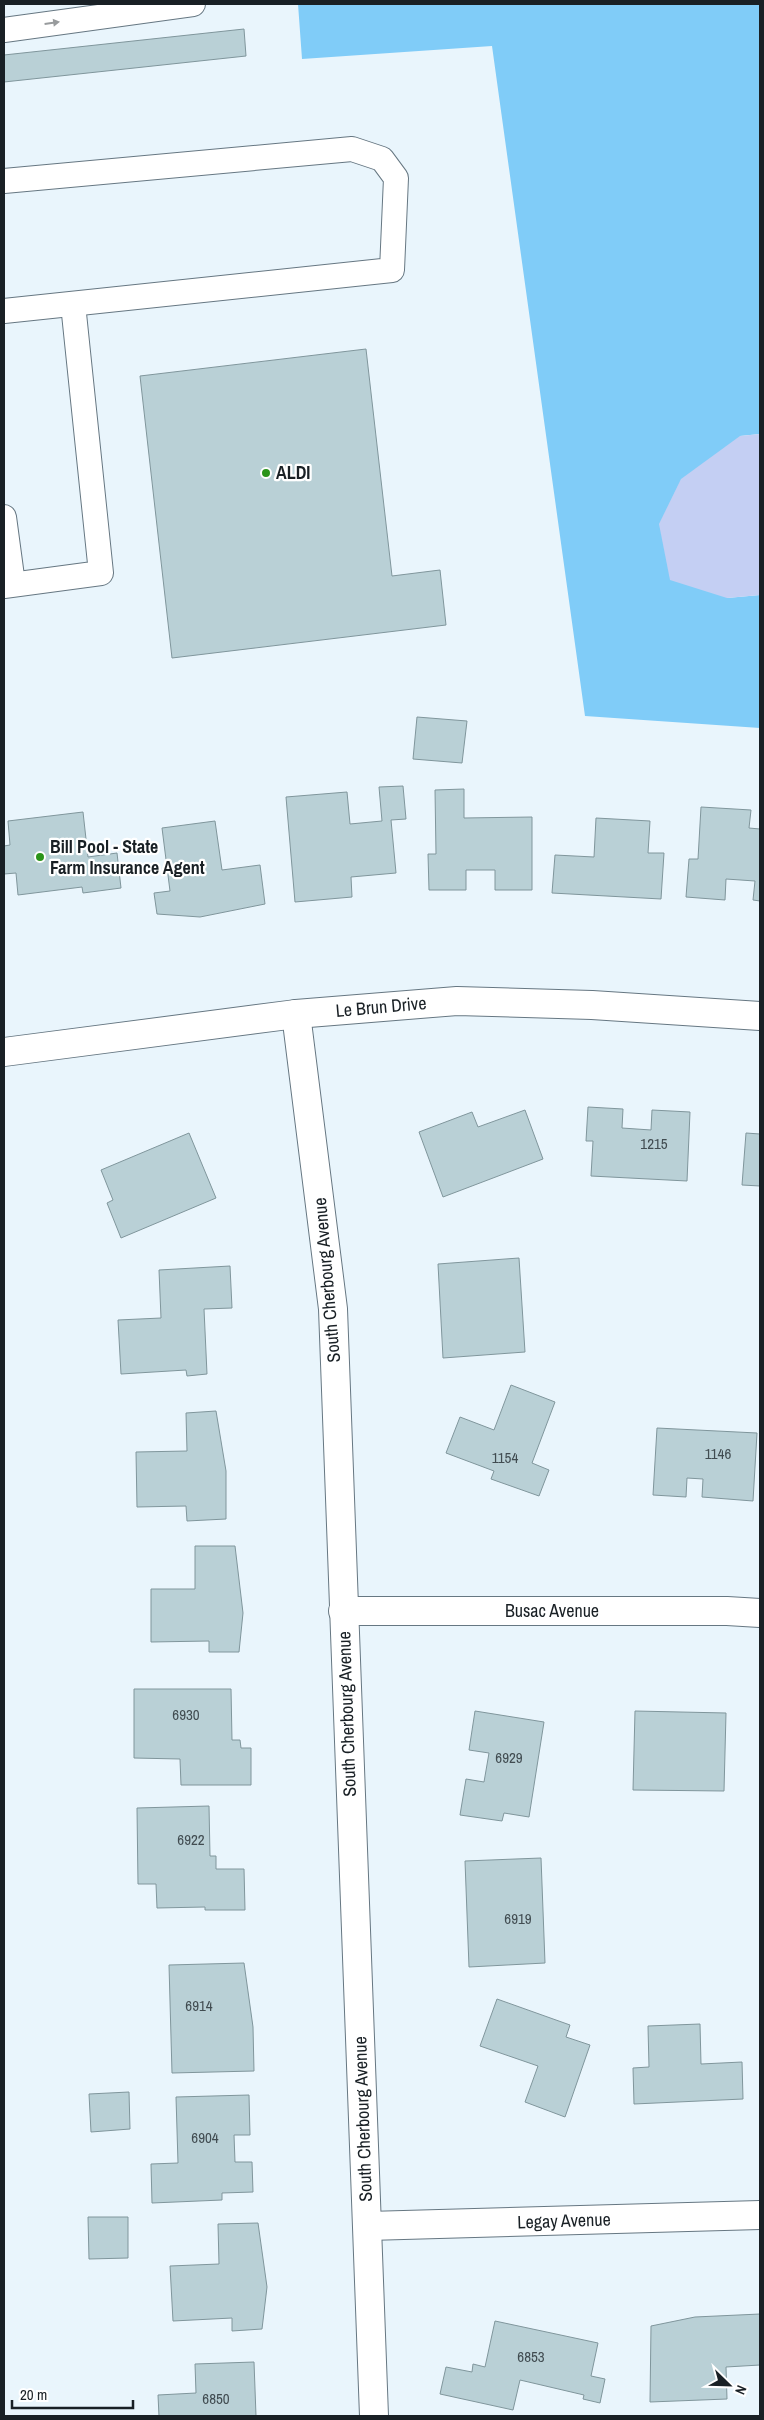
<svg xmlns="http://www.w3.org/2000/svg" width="764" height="2420" font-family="'Archivo Narrow',sans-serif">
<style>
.green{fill:#80ccf8}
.water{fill:#c4cff3}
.building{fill:#b9d0d6;stroke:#80969c}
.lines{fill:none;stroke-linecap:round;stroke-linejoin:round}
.service-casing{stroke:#667782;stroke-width:26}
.minor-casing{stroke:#667782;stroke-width:30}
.service{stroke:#fff;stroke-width:24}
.minor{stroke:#fff;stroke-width:28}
.oneway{fill:#989b9d}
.poi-dot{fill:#2b941a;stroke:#fff;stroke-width:2}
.labels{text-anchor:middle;stroke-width:4.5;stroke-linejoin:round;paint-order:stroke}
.number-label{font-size:15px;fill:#414c51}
.poi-label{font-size:18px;font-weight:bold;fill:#192025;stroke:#fff;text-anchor:start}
.street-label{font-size:18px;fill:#192025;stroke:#fff}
</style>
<rect width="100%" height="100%" fill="#e9f5fc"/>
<polygon class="green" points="298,4 760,4 760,434 740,436 727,598 760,595 760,728 585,716 492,46 302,59"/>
<polygon class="water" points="760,434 760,595 727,598 670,580 659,524 681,479 740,436"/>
<g class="building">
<polygon points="244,29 246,56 4,82 4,55"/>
<polygon points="366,349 392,576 440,570 446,625 172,658 140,376"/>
<polygon points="417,717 467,721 462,763 413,759"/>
<polygon points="403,786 406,819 391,820 396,873 351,877 352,897 295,902 286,797 347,792 350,824 382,821 379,787"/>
<polygon points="464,789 464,818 532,817 532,890 495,890 495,870 466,870 466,890 429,890 428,854 436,854 435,790"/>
<polygon points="701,807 751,810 749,828 760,829 760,901 753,900 755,881 726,879 725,900 686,897 689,859 698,859"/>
<polygon points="83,812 88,857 117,853 121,888 83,893 82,887 18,895 16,873 4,874 4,846 10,845 8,821"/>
<polygon points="596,818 650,821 648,853 664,853 661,899 552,893 555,855 594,857"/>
<polygon points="215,821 222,870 260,865 265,904 200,917 157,914 154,893 170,891 162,828"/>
<polygon points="588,1107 623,1109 622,1128 651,1130 652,1110 690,1112 687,1181 591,1176 593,1141 586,1141"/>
<polygon points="525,1110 543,1159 443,1197 419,1132 472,1112 478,1127"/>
<polygon points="189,1133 216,1198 121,1238 107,1203 113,1200 101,1170"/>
<polygon points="746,1133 760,1134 760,1186 742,1185"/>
<polygon points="519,1258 525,1352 443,1358 438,1264"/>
<polygon points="230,1266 232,1308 204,1309 207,1374 187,1376 186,1370 121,1374 118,1320 161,1318 159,1270"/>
<polygon points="511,1385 555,1402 532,1463 549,1470 539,1496 491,1479 494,1471 446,1453 460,1417 494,1430"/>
<polygon points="216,1411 226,1471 226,1519 187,1521 186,1506 137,1507 136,1452 187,1451 186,1413"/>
<polygon points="657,1428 757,1433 753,1501 702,1497 703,1479 687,1478 686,1497 653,1495"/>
<polygon points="195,1546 235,1546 243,1613 239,1652 209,1652 209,1641 151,1642 151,1589 195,1589"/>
<polygon points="134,1689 231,1689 232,1740 240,1740 241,1748 251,1748 251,1785 181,1785 180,1759 134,1758"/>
<polygon points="475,1711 544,1722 529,1817 504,1813 502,1821 460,1815 466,1779 484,1782 489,1753 469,1750"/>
<polygon points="635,1711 726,1713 724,1791 633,1790"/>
<polygon points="209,1806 210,1856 216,1856 216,1869 244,1869 245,1910 205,1910 205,1907 157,1908 156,1884 138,1884 137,1808"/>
<polygon points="541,1858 545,1963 469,1967 465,1861"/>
<polygon points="244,1963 253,2027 254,2071 172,2073 169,1965"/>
<polygon points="497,1999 570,2025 566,2037 590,2045 565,2117 525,2102 538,2066 480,2046"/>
<polygon points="700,2024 701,2064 742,2062 743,2099 634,2104 633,2068 649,2067 648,2026"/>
<polygon points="129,2092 130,2129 91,2132 89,2094"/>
<polygon points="249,2095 250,2135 234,2135 235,2162 252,2162 253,2192 222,2193 222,2200 152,2203 151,2164 178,2163 176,2097"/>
<polygon points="88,2217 128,2217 128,2258 89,2259"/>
<polygon points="258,2223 267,2287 262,2329 232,2331 232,2318 173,2321 170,2266 219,2264 218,2224"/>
<polygon points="760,2314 760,2365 726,2367 727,2399 650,2402 651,2326 695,2317"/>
<polygon points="495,2321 598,2343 591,2376 605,2379 600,2403 583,2399 584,2395 520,2380 513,2410 440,2394 446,2367 472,2372 473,2364 485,2367"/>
<polygon points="254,2362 256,2416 159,2416 158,2395 196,2393 195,2364"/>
</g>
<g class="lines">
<g class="service-casing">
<g id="service">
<polyline points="4,30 193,4"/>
<polyline points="4,181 352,149 382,159 396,178 392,270 4,311"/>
<polyline points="4,517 13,584"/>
<polyline points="4,586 101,573 73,304"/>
</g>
</g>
<g class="minor-casing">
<g id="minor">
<polyline points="296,1014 333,1309 374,2416"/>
<polyline points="4,1052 296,1014 457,1001 592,1005 760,1016"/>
<polyline points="343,1611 727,1611 760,1613"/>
<polyline points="368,2226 760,2215"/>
</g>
</g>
<use href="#service" class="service"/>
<use href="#minor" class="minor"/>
</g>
<defs><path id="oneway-solid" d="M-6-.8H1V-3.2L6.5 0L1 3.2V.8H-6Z" transform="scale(1.25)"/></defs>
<use class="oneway" href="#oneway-solid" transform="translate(52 23) rotate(-8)"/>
<g class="poi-dot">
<circle cx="266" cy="473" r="5"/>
<circle cx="40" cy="857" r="5"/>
</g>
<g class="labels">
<g class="number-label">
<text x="654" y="1149">1215</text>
<text x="718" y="1459">1146</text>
<text x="505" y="1463">1154</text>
<text x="186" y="1720">6930</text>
<text x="509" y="1763">6929</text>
<text x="191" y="1845">6922</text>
<text x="518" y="1924">6919</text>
<text x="199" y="2011">6914</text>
<text x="205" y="2143">6904</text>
<text x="531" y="2362">6853</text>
<text x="216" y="2404">6850</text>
</g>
<g class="poi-label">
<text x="276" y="479">ALDI</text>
<text x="50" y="853">Bill Pool - State<tspan x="50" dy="21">Farm Insurance Agent</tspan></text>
</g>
<g class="street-label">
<text transform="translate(381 1007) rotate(-5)" y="6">Le Brun Drive</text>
<text transform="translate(327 1280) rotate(-95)" y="6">South Cherbourg Avenue</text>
<text x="552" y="1617">Busac Avenue</text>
<text transform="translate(347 1714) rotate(-92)" y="6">South Cherbourg Avenue</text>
<text transform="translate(363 2119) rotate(-92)" y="6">South Cherbourg Avenue</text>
<text transform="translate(564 2221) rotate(-2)" y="6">Legay Avenue</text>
</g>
</g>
<rect width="764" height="2420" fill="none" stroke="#192025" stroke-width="10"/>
<g transform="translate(729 2385) rotate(113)" stroke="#ffffff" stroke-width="4" paint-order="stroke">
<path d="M0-4L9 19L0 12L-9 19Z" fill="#192025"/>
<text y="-8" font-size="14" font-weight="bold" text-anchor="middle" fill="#192025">N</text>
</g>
<path d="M12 2400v8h121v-8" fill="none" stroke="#192025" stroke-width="2.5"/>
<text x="20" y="2400" font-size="15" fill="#192025" stroke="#ffffff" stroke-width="4" paint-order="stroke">20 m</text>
</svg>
